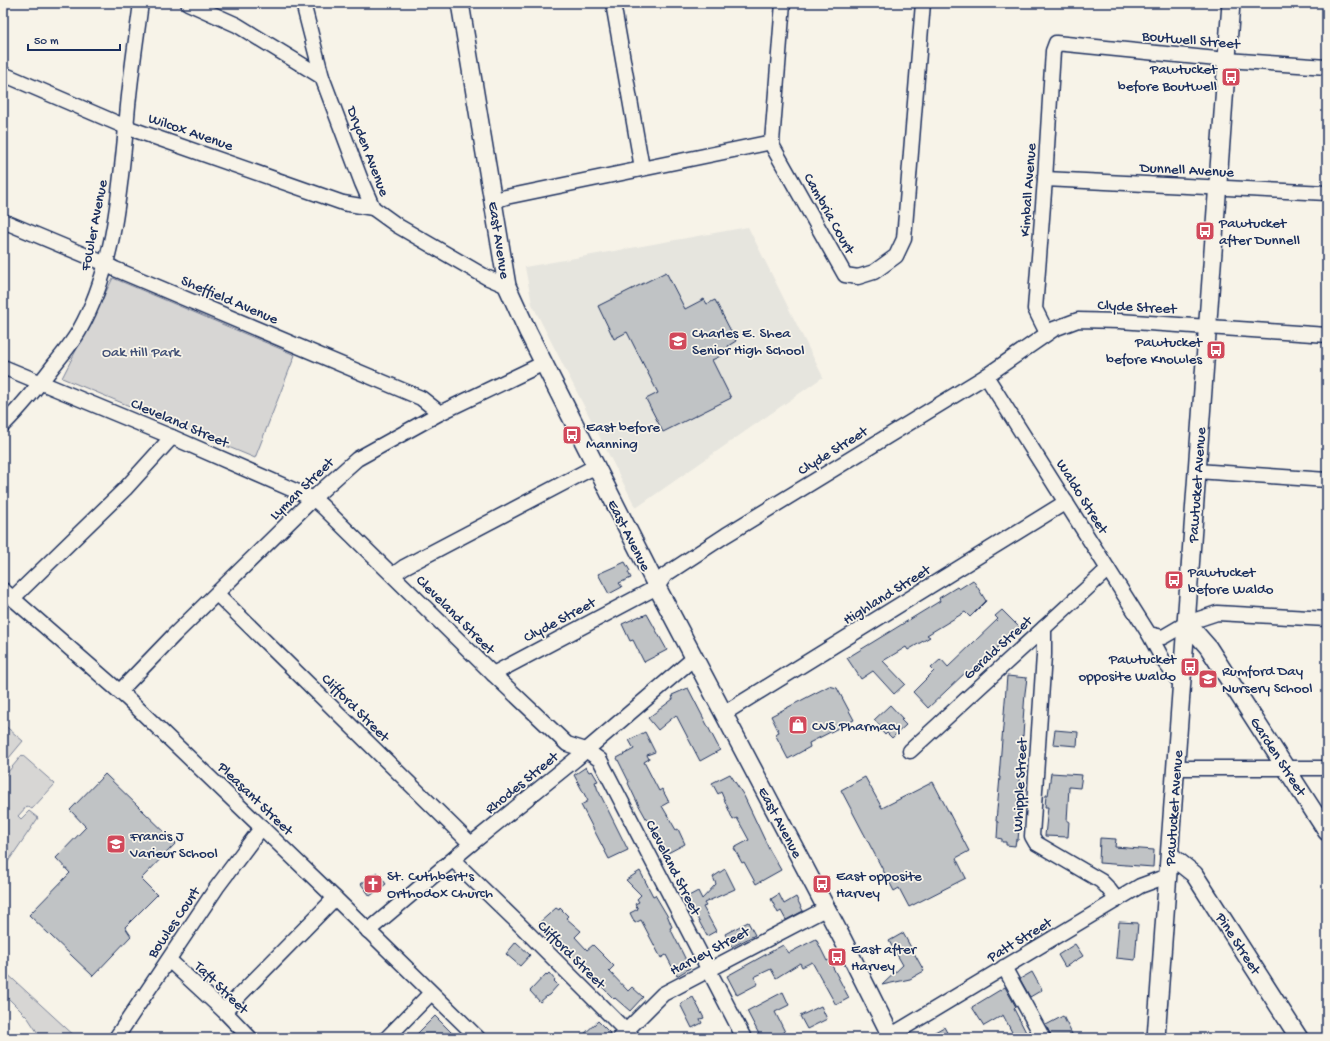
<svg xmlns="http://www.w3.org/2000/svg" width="1330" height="1041" font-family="'Gochi Hand',sans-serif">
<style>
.built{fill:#e6e5de}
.green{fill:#d7d6d4;stroke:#798299}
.building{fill:#c0c3c5;stroke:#1b2f5e}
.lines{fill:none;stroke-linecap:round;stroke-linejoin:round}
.minor-casing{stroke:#1b2f5e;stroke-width:17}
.major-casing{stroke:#1b2f5e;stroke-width:20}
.minor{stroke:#f7f3e8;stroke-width:14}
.major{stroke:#f7f3e8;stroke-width:17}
.labels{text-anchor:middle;stroke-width:3.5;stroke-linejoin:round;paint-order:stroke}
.street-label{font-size:15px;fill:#1b2f5e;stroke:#f7f3e8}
.poi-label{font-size:15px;fill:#1b2f5e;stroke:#f7f3e8;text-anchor:start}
.park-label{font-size:15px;fill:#415076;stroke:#f7f3e8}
</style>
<rect width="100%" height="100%" fill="#f7f3e8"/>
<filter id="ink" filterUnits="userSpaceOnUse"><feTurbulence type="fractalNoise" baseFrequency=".025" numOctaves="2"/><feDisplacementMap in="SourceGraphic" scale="8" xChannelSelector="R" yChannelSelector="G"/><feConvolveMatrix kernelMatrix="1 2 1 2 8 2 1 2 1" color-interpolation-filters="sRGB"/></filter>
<g filter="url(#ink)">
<polygon class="built" points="748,227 823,377 636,508 532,304 525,267"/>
<g class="green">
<polygon points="113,278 295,355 255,458 62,378"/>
<polygon points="3,724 23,741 3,765"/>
<polygon points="22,755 55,784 32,809 27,806 18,816 21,819 29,811 38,818 3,869 3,778"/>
<polygon points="3,970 77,1038 41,1038 28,1018 3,993"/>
</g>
<g class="building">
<polygon points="666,272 685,309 704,299 707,304 715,300 736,341 728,346 731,351 712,360 731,398 663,432 646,399 658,393 627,332 614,339 598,306"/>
<polygon points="625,562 630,571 628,572 631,578 619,583 622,587 609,594 598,574"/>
<polygon points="973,580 986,601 970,617 965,612 927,635 930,637 908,650 906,647 883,661 905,684 894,694 873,671 861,679 847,658 940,601 939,598 957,587 959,589"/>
<polygon points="1002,610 1019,627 968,675 966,672 928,708 913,692 934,671 931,668 941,659 948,667 998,619 995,616"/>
<polygon points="647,614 667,650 644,662 633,640 630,641 622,624 640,616 640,617"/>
<polygon points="1007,676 1027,678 1025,693 1023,721 1024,721 1023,736 1022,735 1017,811 1019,811 1018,829 1019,829 1018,840 1016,840 1015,846 1006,845 1006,842 1002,842 1002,839 997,838 998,822 996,821 1000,777 999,777"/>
<polygon points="829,686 837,688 854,720 809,743 810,747 788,759 775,734 779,732 771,716"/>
<polygon points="688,688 720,750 700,761 676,715 658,730 648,718 673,699 672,695"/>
<polygon points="890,705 903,719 901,720 906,725 892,738 887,733 885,735 879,728 881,726 874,720"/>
<polygon points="1055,730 1078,732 1077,746 1053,744"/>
<polygon points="645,732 655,752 647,755 649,759 644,762 659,791 662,789 669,802 662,806 676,830 678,829 685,844 666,854 637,802 628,783 629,782 617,758 634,749 629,740"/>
<polygon points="586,767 589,772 592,771 598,781 595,782 597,787 597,788 628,850 609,859 581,805 588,801 574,775"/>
<polygon points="1051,773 1082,775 1080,788 1069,787 1067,821 1069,821 1068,837 1045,836 1048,807 1045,807 1046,795 1048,795"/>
<polygon points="105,774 176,843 141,879 157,895 125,927 131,936 93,976 29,915 70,873 56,858 86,827 70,810"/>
<polygon points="730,774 744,796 769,849 781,870 756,884 744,862 742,863 734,848 749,840 737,818 733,820 721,792 718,794 712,783"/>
<polygon points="865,777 882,808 933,782 969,851 956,858 966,878 909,907 899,888 894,891 841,790"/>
<polygon points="1100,838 1116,839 1115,847 1154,850 1153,867 1099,863"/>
<polygon points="725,869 735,889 704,903 706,906 703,907 716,931 707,936 694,912 691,913 686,902 689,901 687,897 698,891 702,899 716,884 713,877"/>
<polygon points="640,871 653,896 655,895 668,917 672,927 670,928 690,968 677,976 666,955 661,958 641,920 635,923 630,913 638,909 635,904 639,902 637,899 641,895 626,880"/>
<polygon points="377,872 386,884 370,896 361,884"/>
<polygon points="779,894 784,904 796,897 803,911 786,920 781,911 778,913 771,899"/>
<polygon points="556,908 559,910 560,908 568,916 566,918 581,931 575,937 587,950 593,945 614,966 609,971 628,991 632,987 643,997 630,1011 615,998 614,999 539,923"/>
<polygon points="748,922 755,935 732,947 725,934"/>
<polygon points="1119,922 1138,923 1135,960 1116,958"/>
<polygon points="903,933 924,971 910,979 882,985 903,965 889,941"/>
<polygon points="816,939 827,961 829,960 849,998 836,1005 812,962 802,967 800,963 776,978 771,969 754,977 758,984 737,995 727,976 783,945 789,953"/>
<polygon points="516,942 530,955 520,966 506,954"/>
<polygon points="1075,944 1083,956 1065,967 1058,955"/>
<polygon points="1032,972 1042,990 1030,997 1020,979"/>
<polygon points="549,973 555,980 554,981 558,985 549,995 547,996 540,1002 530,991 546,974 547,975"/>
<polygon points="1005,987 1016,1007 1014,1009 1029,1038 1015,1038 1003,1015 984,1026 972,1007"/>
<polygon points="783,992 789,1005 775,1012 785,1032 773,1038 761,1038 747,1011"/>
<polygon points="693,997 704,1018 700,1019 702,1023 692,1028 680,1004"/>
<polygon points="821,1006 827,1019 807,1029 800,1016"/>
<polygon points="435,1016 457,1038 413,1038"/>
<polygon points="1063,1016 1074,1038 1052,1038 1046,1025"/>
<polygon points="598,1021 610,1033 604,1038 580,1038"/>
<polygon points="944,1027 950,1038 924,1038"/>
</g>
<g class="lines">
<g class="minor-casing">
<g id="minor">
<polyline points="188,3 237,25 322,77"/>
<polyline points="303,3 322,77 362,183 373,208 398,226 486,277 507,286"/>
<polyline points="613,3 642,168"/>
<polyline points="783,3 772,142 773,147 845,275 858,277 874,272 896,256 904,239 923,3"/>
<polyline points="3,74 126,127 343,203 373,208"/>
<polyline points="1045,179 1327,193"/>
<polyline points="494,201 506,197 772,142"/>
<polyline points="3,221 106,264 115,269 421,398 440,413"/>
<polyline points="1047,333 1035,309 1045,179 1053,51 1056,43 1227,60 1327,67"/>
<polyline points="3,367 172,437 314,499 322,506 493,674 567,744 586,750 600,760 744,1038"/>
<polyline points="986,376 1149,634 1163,637 1187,623 1217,613 1327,619"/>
<path d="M 3,425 C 22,406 38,386 54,365 C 63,354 72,343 79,331 C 115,268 120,188 127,117 C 130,79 136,41 141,3"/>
<polyline points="1197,471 1327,480"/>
<polyline points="393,575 404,567 596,466"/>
<polyline points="3,590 128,699 335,898 478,1038"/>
<polyline points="217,594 471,844"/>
<polyline points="13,598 125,489 172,437"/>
<polyline points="1044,628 1044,655 1032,836 1036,843 1101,881 1107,887 1117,900"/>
<polyline points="1149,634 1163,660 1182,685"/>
<polyline points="493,674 657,587 665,575 726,535 986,376 1054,329 1078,320 1119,321 1327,335"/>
<polyline points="120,691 174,635 320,492 357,459 440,413 544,363"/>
<polyline points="723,714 1066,502"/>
<polyline points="910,751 1108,569"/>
<polyline points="1176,768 1327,768"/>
<polyline points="453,860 515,920 633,1038"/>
<polyline points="368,931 471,844 576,759 694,658"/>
<polyline points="169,960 224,1011 250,1038"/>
<polyline points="1004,967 1043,1038"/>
<polyline points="224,1011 335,898"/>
<polyline points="890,1036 1140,886 1159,879 1168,878"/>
<polyline points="620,1037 663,994 827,908"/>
<polyline points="116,1038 217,887 262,827"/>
<polyline points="387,1038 431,993"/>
</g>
</g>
<g class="major-casing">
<g id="major">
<polyline points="460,3 507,286 528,332 657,587 843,940 892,1038"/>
<polyline points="1187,623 1208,647 1327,832"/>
<polyline points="1170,855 1194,874 1299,1038"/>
<polyline points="1156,1038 1231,3"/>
</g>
</g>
<use href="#minor" class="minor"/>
<use href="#major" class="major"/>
</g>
</g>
<defs>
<g id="bus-square" transform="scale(1)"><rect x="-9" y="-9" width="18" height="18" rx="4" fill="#d1495b" stroke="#f7f3e8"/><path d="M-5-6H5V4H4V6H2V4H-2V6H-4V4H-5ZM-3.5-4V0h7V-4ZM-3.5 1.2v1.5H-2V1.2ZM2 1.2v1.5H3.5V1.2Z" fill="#fff"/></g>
<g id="school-square" transform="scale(1)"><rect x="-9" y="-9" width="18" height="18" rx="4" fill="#d1495b" stroke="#f7f3e8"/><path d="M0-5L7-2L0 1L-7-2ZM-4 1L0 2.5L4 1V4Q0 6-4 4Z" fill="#fff"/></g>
<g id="shop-square" transform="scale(1)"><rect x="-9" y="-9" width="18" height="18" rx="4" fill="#d1495b" stroke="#f7f3e8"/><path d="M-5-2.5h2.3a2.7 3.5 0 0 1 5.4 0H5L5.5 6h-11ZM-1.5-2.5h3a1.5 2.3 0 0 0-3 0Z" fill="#fff"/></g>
<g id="church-square" transform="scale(1)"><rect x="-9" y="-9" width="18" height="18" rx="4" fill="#d1495b" stroke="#f7f3e8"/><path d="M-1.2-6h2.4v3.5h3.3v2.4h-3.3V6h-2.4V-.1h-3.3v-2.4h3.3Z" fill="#fff"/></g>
</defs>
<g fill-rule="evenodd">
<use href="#bus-square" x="1231" y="77"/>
<use href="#bus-square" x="1205" y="231"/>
<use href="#school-square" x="678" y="341"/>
<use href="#bus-square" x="1216" y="350"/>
<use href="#bus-square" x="572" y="435"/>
<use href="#bus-square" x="1174" y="580"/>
<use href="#bus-square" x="1190" y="667"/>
<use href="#school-square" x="1208" y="679"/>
<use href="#shop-square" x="798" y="725"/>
<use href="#school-square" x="116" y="844"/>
<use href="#church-square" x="373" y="884"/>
<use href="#bus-square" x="822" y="884"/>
<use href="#bus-square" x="837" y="957"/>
</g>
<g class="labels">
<g class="street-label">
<text transform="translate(1191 39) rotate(5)" y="5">Boutwell Street</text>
<text transform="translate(191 131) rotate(19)" y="5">Wilcox Avenue</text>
<text transform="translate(369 151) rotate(69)" y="5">Dryden Avenue</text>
<text transform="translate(1187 169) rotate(3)" y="5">Dunnell Avenue</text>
<text transform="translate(1027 190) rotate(-86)" y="5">Kimball Avenue</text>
<text transform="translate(830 213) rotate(61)" y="5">Cambria Court</text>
<text transform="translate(93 225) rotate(-79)" y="5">Fowler Avenue</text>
<text transform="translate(500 240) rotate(81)" y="5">East Avenue</text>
<text transform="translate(230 299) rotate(23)" y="5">Sheffield Avenue</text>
<text transform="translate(1137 306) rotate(3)" y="5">Clyde Street</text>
<text transform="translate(180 422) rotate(23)" y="5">Cleveland Street</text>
<text transform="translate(832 450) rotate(-32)" y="5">Clyde Street</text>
<text transform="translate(1196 485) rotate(-86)" y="5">Pawtucket Avenue</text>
<text transform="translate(301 488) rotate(-44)" y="5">Lyman Street</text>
<text transform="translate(1083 496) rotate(58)" y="5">Waldo Street</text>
<text transform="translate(630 535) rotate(63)" y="5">East Avenue</text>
<text transform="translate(886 594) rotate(-32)" y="5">Highland Street</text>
<text transform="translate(456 614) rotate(45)" y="5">Cleveland Street</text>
<text transform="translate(559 619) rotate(-28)" y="5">Clyde Street</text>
<text transform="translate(997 647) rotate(-42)" y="5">Gerald Street</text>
<text transform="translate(356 707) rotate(45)" y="5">Clifford Street</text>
<text transform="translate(1279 756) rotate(57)" y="5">Garden Street</text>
<text transform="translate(521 782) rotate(-39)" y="5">Rhodes Street</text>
<text transform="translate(1019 785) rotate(-87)" y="5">Whipple Street</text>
<text transform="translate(256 798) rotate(44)" y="5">Pleasant Street</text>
<text transform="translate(1173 808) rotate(-86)" y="5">Pawtucket Avenue</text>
<text transform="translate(781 822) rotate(62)" y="5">East Avenue</text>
<text transform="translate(674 867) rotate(63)" y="5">Cleveland Street</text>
<text transform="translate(173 922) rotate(-56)" y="5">Bowles Court</text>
<text transform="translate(1019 939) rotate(-31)" y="5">Patt Street</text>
<text transform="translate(1239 943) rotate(57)" y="5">Pine Street</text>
<text transform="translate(709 950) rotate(-28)" y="5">Harvey Street</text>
<text transform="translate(572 954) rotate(45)" y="5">Clifford Street</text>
<text transform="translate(222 987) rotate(44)" y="5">Taft Street</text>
</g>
<g class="poi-label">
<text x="1217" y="73" text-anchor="end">Pawtucket<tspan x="1217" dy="17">before Boutwell</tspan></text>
<text x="1219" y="227">Pawtucket<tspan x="1219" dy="17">after Dunnell</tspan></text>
<text x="692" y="337">Charles E. Shea<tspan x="692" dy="17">Senior High School</tspan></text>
<text x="1202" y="346" text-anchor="end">Pawtucket<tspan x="1202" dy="17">before Knowles</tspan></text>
<text x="586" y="431">East before<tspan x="586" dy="17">Manning</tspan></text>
<text x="1188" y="576">Pawtucket<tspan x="1188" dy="17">before Waldo</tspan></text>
<text x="1176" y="663" text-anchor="end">Pawtucket<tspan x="1176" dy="17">opposite Waldo</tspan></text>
<text x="1222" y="675">Rumford Day<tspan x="1222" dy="17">Nursery School</tspan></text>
<text x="812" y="730">CVS Pharmacy</text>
<text x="130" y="840">Francis J<tspan x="130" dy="17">Varieur School</tspan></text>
<text x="387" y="880">St. Cuthbert's<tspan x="387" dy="17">Orthodox Church</tspan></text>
<text x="836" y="880">East opposite<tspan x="836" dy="17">Harvey</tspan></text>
<text x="851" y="953">East after<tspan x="851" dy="17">Harvey</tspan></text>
</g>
<g class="park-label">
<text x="141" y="356">Oak Hill Park</text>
</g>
</g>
<rect width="1330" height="1041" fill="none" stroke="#f7f3e8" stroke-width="16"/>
<rect x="8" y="8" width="1314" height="1025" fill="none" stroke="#1b2f5e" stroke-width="1.5" filter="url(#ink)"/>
<path d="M28 44v6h92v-6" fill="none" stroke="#1b2f5e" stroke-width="2"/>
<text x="34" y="44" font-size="12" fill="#1b2f5e" stroke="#f7f3e8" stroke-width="3" paint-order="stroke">50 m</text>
</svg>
